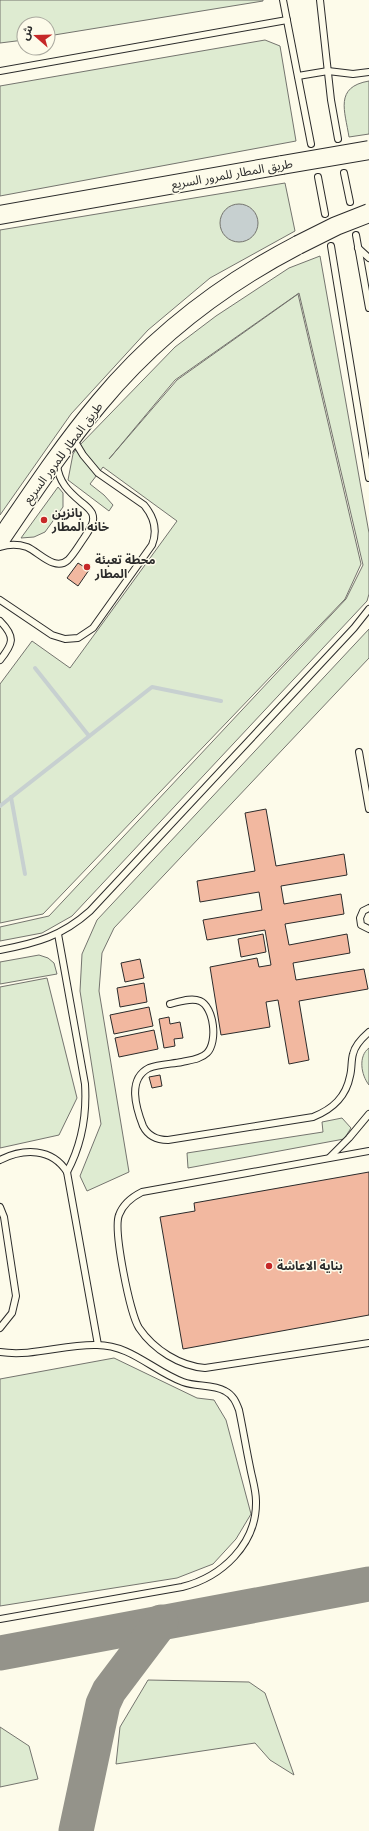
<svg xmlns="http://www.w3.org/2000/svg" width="369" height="1831" font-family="'Open Sans','Noto Sans Arabic',sans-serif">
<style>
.green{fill:#deebd1;stroke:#74746e}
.water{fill:#c7d0d0;stroke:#74746e}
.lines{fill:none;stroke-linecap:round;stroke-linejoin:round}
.stream{stroke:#c7d0d0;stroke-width:4}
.taxiway{stroke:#94938a;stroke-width:35}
.building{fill:#f2b8a0;stroke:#2b2b2b}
.service-casing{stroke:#2b2b2b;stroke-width:8}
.primary-casing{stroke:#2b2b2b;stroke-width:20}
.service{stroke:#fdfbea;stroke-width:6}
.primary{stroke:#fdfbea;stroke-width:18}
.primary-bridge-casing{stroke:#2b2b2b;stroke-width:20;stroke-linecap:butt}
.primary-bridge{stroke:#fdfbea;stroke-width:18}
.poi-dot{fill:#c62828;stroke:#fdfbea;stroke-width:1.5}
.labels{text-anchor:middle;stroke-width:3;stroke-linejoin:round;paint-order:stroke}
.street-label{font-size:12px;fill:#2b2b2b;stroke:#fdfbea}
.poi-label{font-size:12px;font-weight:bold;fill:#2b2b2b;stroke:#fdfbea;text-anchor:start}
</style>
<rect width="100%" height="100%" fill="#fdfbea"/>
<g class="green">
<polygon points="0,0 263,0 263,1 48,36 48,24 24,24 24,40 0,43"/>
<polygon points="265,40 280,46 296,141 0,196 0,86"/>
<path d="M 369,81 L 369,134 L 349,137 C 345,111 334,87 369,81 Z"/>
<polygon points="285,183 295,231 210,278 148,330 71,414 0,515 0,230"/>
<polygon points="320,256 369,533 369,594 367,601 72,916 42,933 0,941 0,927 49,916 346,599 363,565 299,293 175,380 109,459 177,380 298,294 361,564 345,599 43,914 0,923 0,684 32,641 70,668 177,521 103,467 90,484 104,495 113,505 109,511 68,480 73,454 77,448 175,347 216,316 289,268"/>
<polygon points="58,487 63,493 63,507 45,532 34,537 21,538"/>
<polygon points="369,629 369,658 114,928 102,953 99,991 129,1172 87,1191 80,1176 101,1124 80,991 82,954 97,920"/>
<polygon points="39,955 48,958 54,963 57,974 0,984 0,962"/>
<polygon points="47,978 77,1098 59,1135 0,1148 0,987"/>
<path d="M 369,1048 L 369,1085 C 361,1075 358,1056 369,1048 Z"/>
<polygon points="342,1118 351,1128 344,1139 188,1168 187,1153 323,1132 322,1122"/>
<polygon points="114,1358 197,1398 214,1400 226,1420 251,1514 236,1539 213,1564 177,1578 0,1606 0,1379"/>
<polygon points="148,1680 249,1682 265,1693 294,1775 270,1760 255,1743 116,1764 120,1727"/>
<polygon points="0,1727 29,1746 38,1779 0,1787"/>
</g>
<circle class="water" cx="239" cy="223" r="19"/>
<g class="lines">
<g class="stream">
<polyline points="35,668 89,736"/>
<polyline points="11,797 25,874"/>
<polyline points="0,806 152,687 221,701"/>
</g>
<g class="taxiway">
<polyline points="0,1653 369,1584"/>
<polyline points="76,1831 103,1704 109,1691 161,1622"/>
</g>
</g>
<g class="building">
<polygon points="78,563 89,570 78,586 67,578"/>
<polygon points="266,809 276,866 344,854 347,875 281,886 284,904 341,894 344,914 285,924 289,945 347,934 350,953 293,963 296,980 364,969 368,989 299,1001 309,1060 289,1064 278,1000 266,1002 270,1027 221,1035 210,967 257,958 259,967 271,965 265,930 207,940 203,920 262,910 259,892 200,902 197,881 255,871 245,813"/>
<polygon points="263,934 266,952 241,957 238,939"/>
<polygon points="140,959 144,978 125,982 121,963"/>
<polygon points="144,983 147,1002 120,1007 117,988"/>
<polygon points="149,1007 153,1026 114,1034 110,1015"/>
<polygon points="169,1017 170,1024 180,1022 183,1038 174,1039 175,1046 164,1048 159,1019"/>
<polygon points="154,1030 158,1049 119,1057 115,1038"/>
<polygon points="160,1075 162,1086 152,1088 149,1077"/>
<polygon points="369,1172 369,1315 183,1349 160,1217 195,1211 194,1203"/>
</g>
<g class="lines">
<g class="service-casing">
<g id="service">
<polyline points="283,0 311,144"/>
<polyline points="320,0 331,100 338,139"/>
<polyline points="0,71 287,20"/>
<polyline points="298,76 328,71 353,74 369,72"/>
<polyline points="344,173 350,202"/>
<polyline points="318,177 325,214"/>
<polyline points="356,235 369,308"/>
<polyline points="331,246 369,478"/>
<polyline points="358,248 369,258"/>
<path d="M 0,547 C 9,544 18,544 27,547 C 39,552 55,572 68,560 C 74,554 79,545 84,538 C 89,530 96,522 92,513 C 89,508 85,505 81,502 C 68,491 59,482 57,465"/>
<path d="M 0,600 L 52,635 L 65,639 L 78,638 L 93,628 L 152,545 C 158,530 154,517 144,505 L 98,473 L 83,455 L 74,440"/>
<path d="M 0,621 C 16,637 13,644 0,660"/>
<polyline points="359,752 369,809"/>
<polyline points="369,908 363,911 360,918 361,925 369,929"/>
<path d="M 58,934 L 85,1084 C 87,1116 82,1144 67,1172"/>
<path d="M 0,950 C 37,943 62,936 90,911 L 354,628 L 369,609"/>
<path d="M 170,1004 C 179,1002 191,997 200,1001 C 214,1007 218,1042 207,1053 C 201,1059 191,1060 182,1062 C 172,1064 159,1064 149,1068 C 127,1079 136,1108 143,1126 C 148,1136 157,1140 168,1140 L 313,1117 C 333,1109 346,1097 350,1076 C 352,1069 351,1061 353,1054 C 355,1045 362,1038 369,1032"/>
<path d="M 369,1151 L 142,1192 C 132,1197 123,1204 119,1215 C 113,1230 130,1314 139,1328 C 154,1350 180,1366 205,1368 L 369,1343"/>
<polyline points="330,1157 349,1138 369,1114"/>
<path d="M 0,1160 C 24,1148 52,1148 67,1172 L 98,1345"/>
<polyline points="0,1207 4,1217 16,1296 12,1313 0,1328"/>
<path d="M 0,1352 C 33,1357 64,1344 97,1345 C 131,1345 153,1371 183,1382 C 196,1387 213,1384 225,1391 C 233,1395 236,1402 239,1410 C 243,1429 246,1448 250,1467 C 252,1478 256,1490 256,1501 C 257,1544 222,1577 182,1587 L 0,1619"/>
</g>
</g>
<g class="primary-casing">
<g id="primary">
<polyline points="0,215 282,165"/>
<path d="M 0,540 C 32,493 63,446 100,402 C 154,337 223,284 298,245"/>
</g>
</g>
<use href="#service" class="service"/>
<use href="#primary" class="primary"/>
<g class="primary-bridge-casing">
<g id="primary-bridge">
<polyline points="282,165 369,150"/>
<polyline points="298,245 336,226 369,213"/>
</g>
</g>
<use href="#primary-bridge" class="primary-bridge"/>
</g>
<g class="poi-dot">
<circle cx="44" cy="520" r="4"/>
<circle cx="87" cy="567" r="4"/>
<circle cx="269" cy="1266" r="4"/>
</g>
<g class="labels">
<g class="street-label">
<text transform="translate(232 174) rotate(-10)" y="4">طريق المطار للمرور السريع</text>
<text transform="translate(63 453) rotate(-53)" y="4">طريق المطار للمرور السريع</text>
</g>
<g class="poi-label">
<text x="52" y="517">بانزين<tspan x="52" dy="14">خانه المطار</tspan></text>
<text x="95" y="564">محطة تعبئة<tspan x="95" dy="14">المطار</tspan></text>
<text x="277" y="1270">بناية الاعاشة</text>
</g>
</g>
<g transform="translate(36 36) rotate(290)"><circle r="19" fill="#fdfbea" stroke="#a9a89e"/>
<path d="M0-3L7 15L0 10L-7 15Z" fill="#c62828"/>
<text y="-6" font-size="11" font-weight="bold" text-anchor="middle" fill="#2b2b2b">ش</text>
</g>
</svg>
